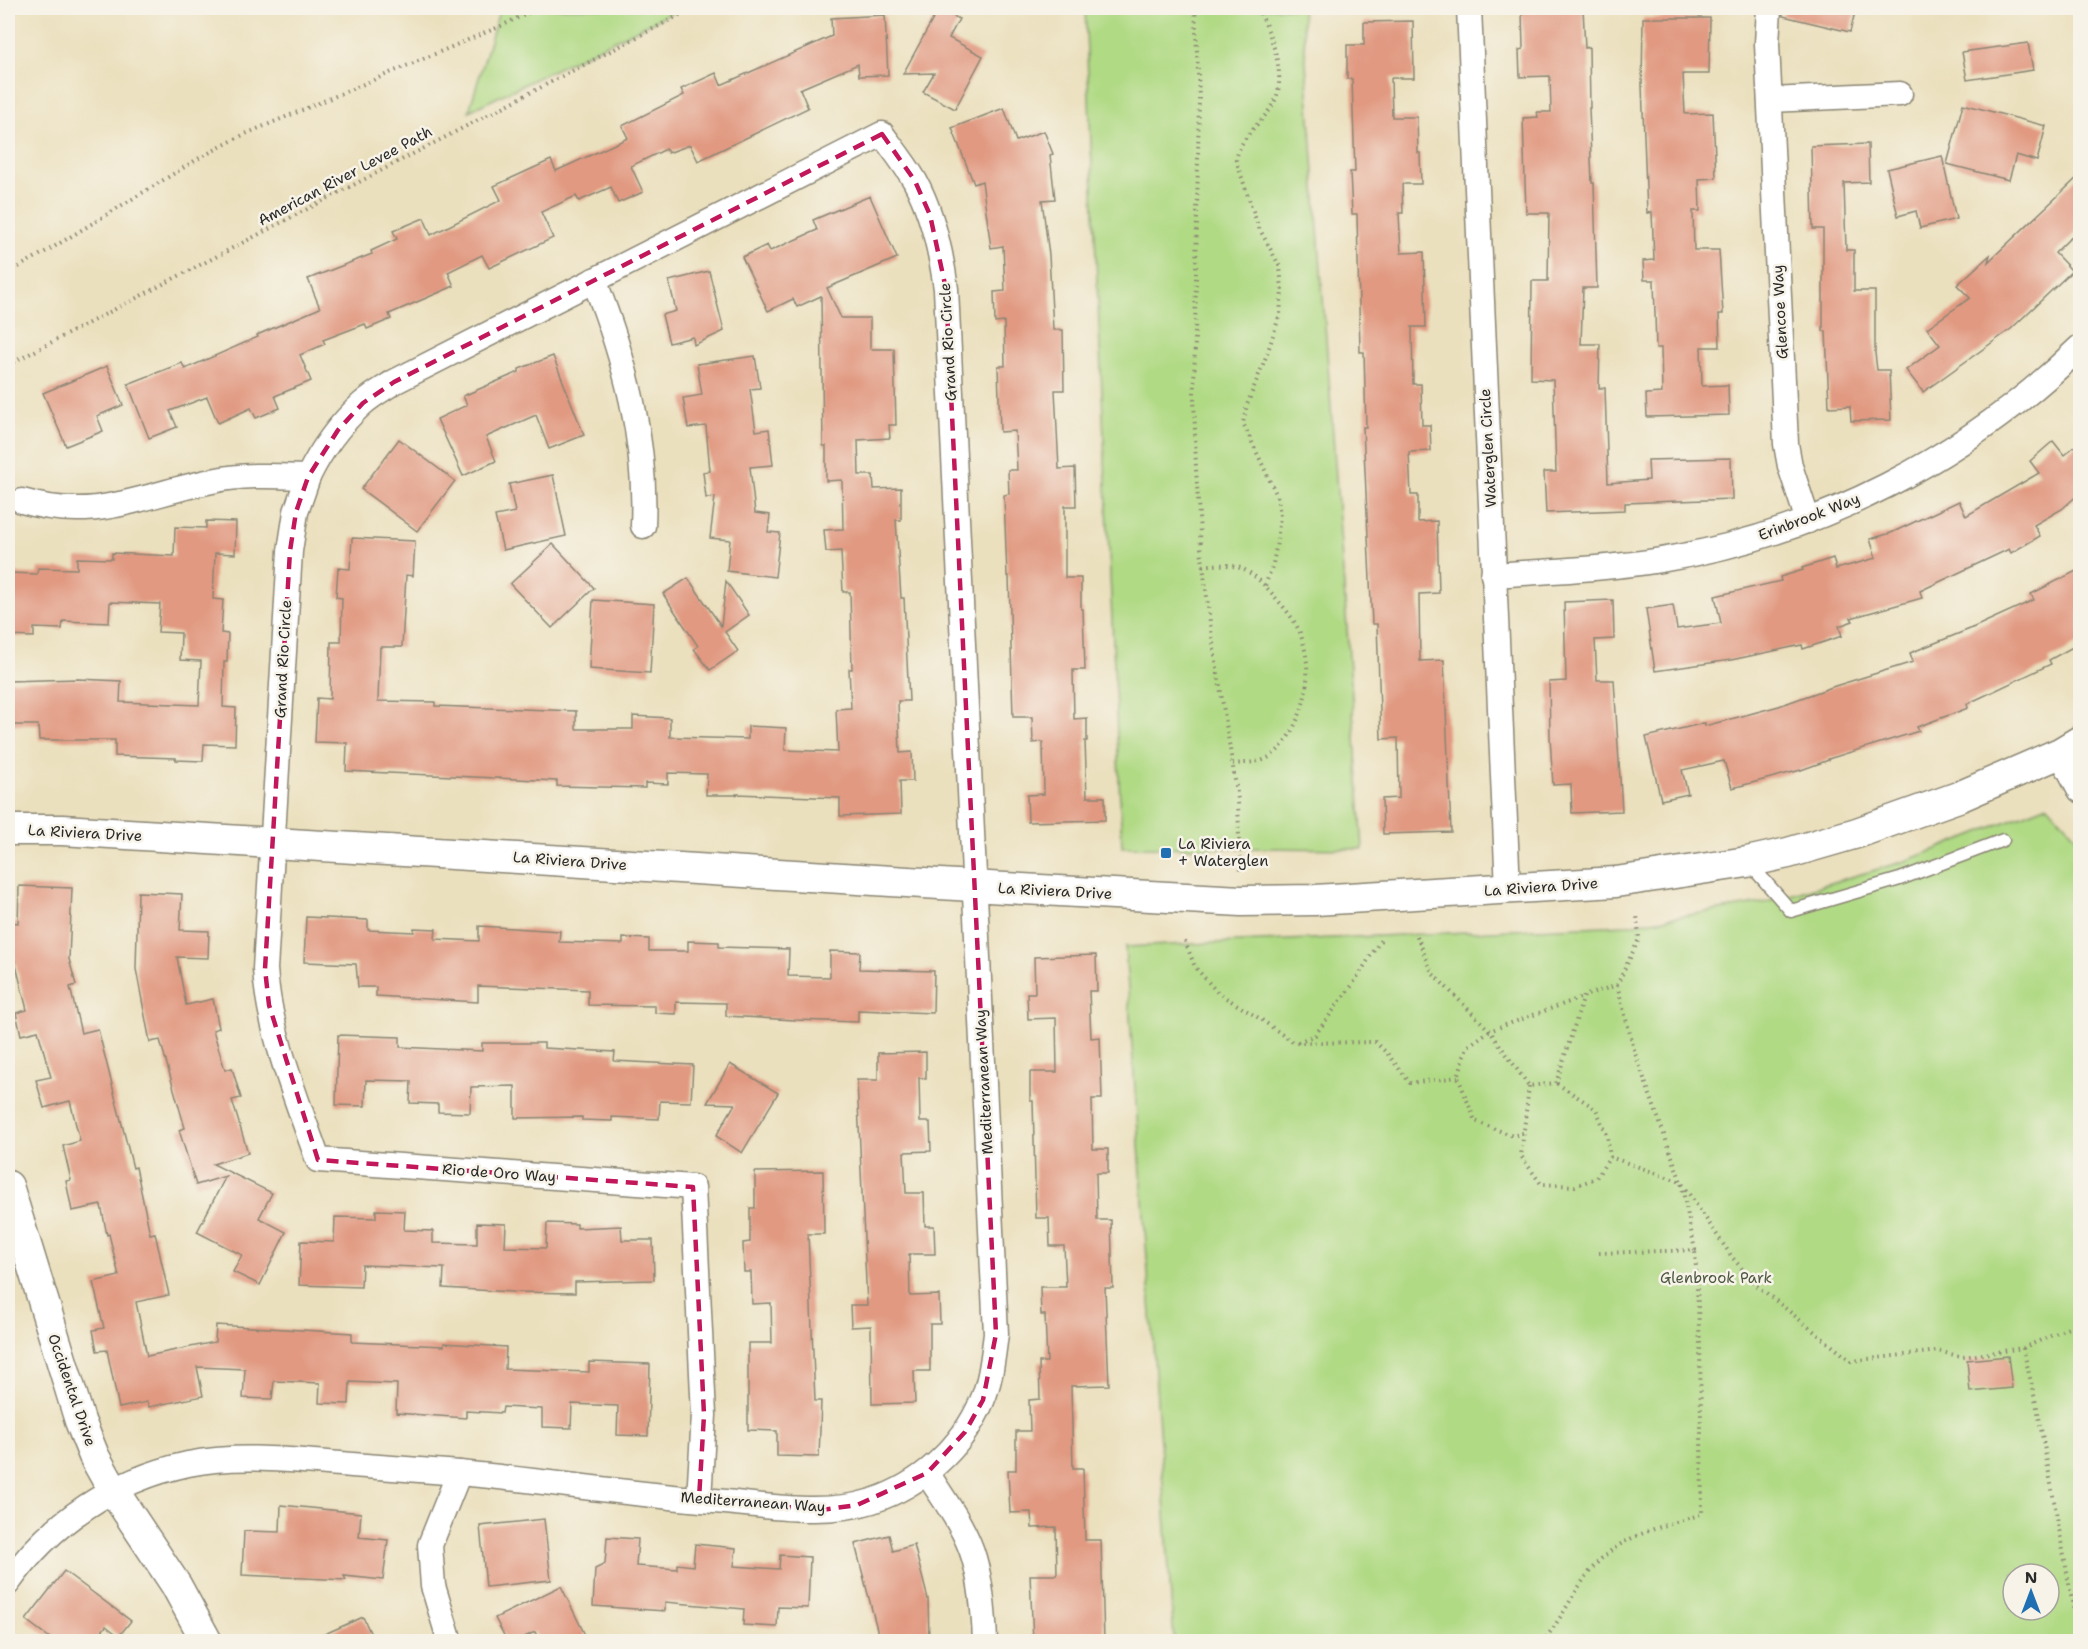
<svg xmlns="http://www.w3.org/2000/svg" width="2088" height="1649" font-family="'Shantell Sans',sans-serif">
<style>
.green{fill:#b1da85;stroke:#6e8258;stroke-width:1.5;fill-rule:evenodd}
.building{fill:#e19981}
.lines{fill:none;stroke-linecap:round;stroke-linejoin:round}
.service-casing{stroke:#8b8674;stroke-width:15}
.minor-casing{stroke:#8b8674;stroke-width:27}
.tertiary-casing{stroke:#8b8674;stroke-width:33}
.path{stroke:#8b8674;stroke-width:4;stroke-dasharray:1.5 4.5;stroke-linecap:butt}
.service{stroke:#fff;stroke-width:12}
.minor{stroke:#fff;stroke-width:24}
.tertiary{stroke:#fff;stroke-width:30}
.marked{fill:none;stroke:#c2185b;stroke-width:4.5;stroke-dasharray:12 8;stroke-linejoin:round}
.poi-dot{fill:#1f6fb2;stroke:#f7f3e8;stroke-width:2}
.labels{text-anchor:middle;stroke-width:5;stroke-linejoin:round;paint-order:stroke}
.street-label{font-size:15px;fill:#2b2b2b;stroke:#f7f3e8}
.poi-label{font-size:15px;fill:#2b2b2b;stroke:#f7f3e8;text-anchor:start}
.park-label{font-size:15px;fill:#4c5742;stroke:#f7f3e8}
</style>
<rect width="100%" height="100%" fill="#f7f3e8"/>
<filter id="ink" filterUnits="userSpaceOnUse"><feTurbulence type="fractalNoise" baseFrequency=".0167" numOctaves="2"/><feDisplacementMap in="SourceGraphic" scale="12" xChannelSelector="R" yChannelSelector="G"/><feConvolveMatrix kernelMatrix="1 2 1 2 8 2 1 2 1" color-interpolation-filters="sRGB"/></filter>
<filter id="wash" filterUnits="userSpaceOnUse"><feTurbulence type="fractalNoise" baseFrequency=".008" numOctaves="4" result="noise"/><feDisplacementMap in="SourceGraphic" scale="24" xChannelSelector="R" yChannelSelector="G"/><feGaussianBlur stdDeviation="1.35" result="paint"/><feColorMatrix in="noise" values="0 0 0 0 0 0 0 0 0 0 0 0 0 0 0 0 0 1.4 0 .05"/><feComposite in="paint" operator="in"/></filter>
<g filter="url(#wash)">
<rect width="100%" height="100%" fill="#ebe0be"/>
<g class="green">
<polygon points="500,8 681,8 469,111"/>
<polygon points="1085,8 1302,8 1363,849 1122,847"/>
<path d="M 2048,805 L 2080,841 L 2080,1641 L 1174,1641 L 1125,947 L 1627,925 L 1763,903 L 1909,860 ZM 2013,1574 L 2049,1574 L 2049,1610 L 2013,1610 Z"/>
</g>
<g id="blocks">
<g class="building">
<polygon points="939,8 959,19 949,38 983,56 955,109 923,92 934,73 903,74"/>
<polygon points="1543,8 1583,8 1585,48 1589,47 1590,108 1589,108 1592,183 1594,183 1597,288 1583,288 1581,344 1600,344 1599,388 1605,388 1608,483 1649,480 1648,460 1731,458 1732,499 1625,503 1625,510 1546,513 1544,472 1556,472 1553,380 1531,379 1532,281 1548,281 1549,213 1526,213 1523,118 1538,117 1537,112 1551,112 1550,76 1520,77 1519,50 1523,49 1522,11 1543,10"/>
<polygon points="1783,8 1856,8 1850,32 1783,16"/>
<polygon points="885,15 888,75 859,76 858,64 800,89 808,108 698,161 690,145 668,153 666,149 631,166 643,192 618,203 611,187 579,201 576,196 541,212 553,238 489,268 482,255 448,272 454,286 389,314 391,319 367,329 365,324 323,340 325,344 300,355 311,381 275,396 280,408 256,418 251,408 218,423 207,397 170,411 177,427 149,438 128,384 182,363 185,369 258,337 257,335 320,308 308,279 372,254 371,251 397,239 393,231 424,218 431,235 501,200 494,186 551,160 556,171 628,138 622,126 684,95 681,89 716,73 721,85 832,36 831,18"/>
<polygon points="1643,18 1710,18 1709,74 1683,74 1685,114 1713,113 1716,178 1699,179 1700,211 1693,211 1694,250 1719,250 1723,314 1719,314 1720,347 1701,347 1702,386 1728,385 1729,415 1647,417 1646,394 1662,393 1661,348 1656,348 1654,280 1644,280 1643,261 1654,260 1652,212 1647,213 1642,85"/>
<polygon points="1413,21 1414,78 1391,78 1392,117 1417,117 1418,153 1420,153 1421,184 1402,184 1403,213 1399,213 1401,253 1424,252 1426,327 1412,327 1413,384 1421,384 1422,425 1430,425 1431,451 1409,452 1411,495 1418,495 1418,522 1437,521 1439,593 1419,594 1420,661 1444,660 1451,832 1383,834 1382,799 1399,798 1398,738 1381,739 1377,624 1372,624 1363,427 1366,427 1364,352 1360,352 1357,214 1352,214 1350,172 1355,172 1352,79 1347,79 1347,45 1364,45 1364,22"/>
<polygon points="2028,43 2033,70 1967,80 1962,52"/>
<polygon points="1963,104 2046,126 2037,161 2016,155 2009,180 1947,164"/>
<polygon points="1004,108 1016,141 1044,131 1053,154 1050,155 1055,199 1042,200 1049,255 1053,330 1063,330 1064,390 1055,390 1059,469 1075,468 1076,506 1065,506 1065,578 1081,578 1081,609 1083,609 1085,670 1073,670 1074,719 1087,718 1087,741 1085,741 1087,797 1105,797 1105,820 1028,822 1027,795 1044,794 1043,742 1033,743 1032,717 1013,717 1009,576 1007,576 1004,495 1009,494 1008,470 1017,470 1015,431 1000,432 998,366 1005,366 1004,322 995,323 994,292 1005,291 1003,246 991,248 982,181 974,184 952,128"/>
<polygon points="1868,144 1869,182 1844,183 1846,250 1854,250 1854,291 1875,291 1875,353 1877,370 1889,370 1891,420 1851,421 1850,406 1829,407 1826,331 1823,331 1823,229 1813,229 1811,146"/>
<polygon points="1942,156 1956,219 1920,228 1916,211 1898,216 1887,169"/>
<polygon points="2080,175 2080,228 2055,253 2072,271 2011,329 1923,392 1906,370 1940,345 1927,328 1970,298 1957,285 1990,255 1988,262"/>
<polygon points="870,196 897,258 827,288 841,318 870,318 870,349 894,349 896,425 889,425 890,438 858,440 859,475 873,475 874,489 901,488 901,520 896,520 901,598 904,598 909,701 898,701 900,753 912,752 913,781 900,781 901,814 840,816 840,798 736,794 736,795 706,795 707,774 668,773 668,784 645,783 645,788 557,786 557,781 346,771 347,743 315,742 317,698 330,699 331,642 341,642 342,598 336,597 338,568 350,569 352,538 415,541 413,576 406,575 402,647 380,647 378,701 435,702 435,706 576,711 576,729 633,729 633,716 670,718 670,737 748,739 748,726 786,728 785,750 838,752 836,709 851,708 849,669 852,669 850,592 843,592 841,551 826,552 824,530 843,529 842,480 826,481 826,446 823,446 821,296 797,307 793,299 768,311 742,257 767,245 770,251 817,230 813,220"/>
<polygon points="709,271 724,331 694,345 693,337 669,343 662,315 676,311 669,281"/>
<polygon points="553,356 584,435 549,449 536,415 486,437 496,461 463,476 437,419 467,405 463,396 519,372 519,369"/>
<polygon points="755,356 760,388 750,389 756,431 769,429 773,465 750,467 755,513 770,515 768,532 780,533 775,577 727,571 730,540 710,538 715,497 706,498 703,472 710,471 706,426 688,428 683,398 702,395 697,364"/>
<polygon points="107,366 123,405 97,416 103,431 66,446 43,393"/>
<polygon points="399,439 455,481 417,531 361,489"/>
<polygon points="2053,441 2064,455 2080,442 2080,493 2062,509 2034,525 2040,536 2011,553 2009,549 1920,591 1922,598 1851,618 1853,621 1839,626 1842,636 1803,649 1802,645 1731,660 1655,671 1646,609 1673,605 1677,629 1721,623 1715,596 1781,581 1780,577 1803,570 1802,568 1833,558 1836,569 1876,558 1870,539 1891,533 1959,501 1966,516 2039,473 2030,461"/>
<polygon points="553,475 566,536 503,550 495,516 515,512 509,484"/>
<polygon points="206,521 236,522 235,554 215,553 213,599 223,600 221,633 228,634 227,662 224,662 223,707 236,708 235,745 204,744 203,761 176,760 176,758 115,756 115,740 39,740 38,725 8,725 8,681 78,679 121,681 120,702 199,705 201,661 180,660 181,633 158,632 160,604 110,602 109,623 63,621 62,629 34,628 34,637 8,636 8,573 37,574 38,568 77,569 77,558 112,559 112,553 174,556 175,527 206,528"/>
<polygon points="553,544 594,588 552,628 510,584"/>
<polygon points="2080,569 2080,643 2049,660 2051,664 1967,704 1968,708 1917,727 1919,731 1828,759 1829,760 1801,770 1732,788 1724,761 1682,770 1688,794 1661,800 1646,737 1705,723 1705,726 1779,706 1835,686 1913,662 1910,653 1970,629 2034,600 2031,594"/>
<polygon points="688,578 721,626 726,581 749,615 725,632 738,651 710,670 694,649 698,646 663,594"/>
<polygon points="593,600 654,604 650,673 589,669"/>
<polygon points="1613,600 1614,639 1595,640 1597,680 1614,680 1622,811 1572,813 1571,784 1553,785 1550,737 1549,682 1566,681 1564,602"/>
<polygon points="19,886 72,888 69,959 76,985 70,987 81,1033 98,1029 133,1168 136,1167 150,1234 155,1233 169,1295 136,1302 147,1356 215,1342 216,1325 352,1333 352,1342 444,1346 444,1343 506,1347 505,1369 589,1372 589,1362 650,1364 648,1436 617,1435 618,1406 572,1404 571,1428 542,1427 542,1409 503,1407 502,1413 466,1411 466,1418 396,1413 397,1384 350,1382 349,1404 319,1403 320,1383 274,1381 272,1399 243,1398 245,1369 197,1367 203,1396 149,1407 147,1402 119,1408 107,1350 97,1351 93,1330 104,1328 93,1282 119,1276 109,1234 107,1235 101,1205 72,1211 66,1181 71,1180 63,1146 80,1141 70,1101 44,1108 36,1080 51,1077 38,1031 21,1035 16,1013 27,1010 11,945 8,945 8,922 18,923"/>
<polygon points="138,892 182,894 180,930 209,931 208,958 177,957 186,1005 213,999 219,1028 213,1030 225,1070 232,1068 241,1098 232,1100 248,1153 213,1164 272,1193 259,1218 286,1232 260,1285 233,1272 242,1255 197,1232 226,1176 196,1185 179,1130 185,1128 160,1040 150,1042 136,969"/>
<polygon points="306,917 368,920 368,930 414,932 414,928 436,929 435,939 479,941 479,926 560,931 559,942 623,944 623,938 649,939 649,951 688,951 688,941 719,942 719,947 789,949 788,976 830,977 830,951 860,952 859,969 934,971 933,1013 858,1010 858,1022 795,1020 726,1016 726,1003 676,1002 676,1014 655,1013 655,1006 588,1005 588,990 478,986 478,1002 376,996 376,987 358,987 356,964 304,962"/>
<polygon points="1096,955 1097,991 1089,991 1091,1038 1100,1037 1102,1099 1092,1099 1093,1149 1108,1149 1108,1173 1096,1173 1097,1220 1111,1220 1113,1288 1105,1288 1109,1385 1071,1386 1073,1468 1083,1468 1085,1540 1101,1540 1104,1641 1033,1641 1030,1575 1057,1575 1056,1527 1032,1528 1031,1512 1010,1513 1008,1470 1016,1470 1016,1431 1030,1431 1029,1400 1040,1399 1039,1362 1047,1362 1045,1315 1041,1315 1040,1287 1066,1287 1064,1246 1050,1246 1049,1218 1036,1218 1033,1101 1030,1101 1030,1072 1057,1072 1056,1018 1028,1019 1027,993 1035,993 1034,957"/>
<polygon points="338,1035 400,1037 400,1047 482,1051 482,1043 544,1043 544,1048 615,1052 614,1061 693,1065 691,1102 660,1101 659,1119 612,1117 612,1121 582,1120 582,1117 515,1118 515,1086 471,1087 470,1113 438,1112 438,1104 410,1103 411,1081 366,1080 365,1106 336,1105"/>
<polygon points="926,1052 926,1078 919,1078 920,1122 930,1122 931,1151 904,1152 906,1193 924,1193 925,1226 934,1226 935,1254 909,1254 910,1296 939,1295 940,1324 930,1324 930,1371 914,1371 915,1403 872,1404 871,1326 851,1327 850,1305 867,1305 857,1080 878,1080 878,1053"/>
<polygon points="730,1064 778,1093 742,1153 716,1136 735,1104 707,1103"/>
<polygon points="823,1171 824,1234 808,1234 815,1401 821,1401 819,1457 777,1456 777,1431 748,1430 748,1343 772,1343 771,1303 752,1304 751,1272 744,1272 743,1243 750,1242 750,1208 755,1208 755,1172"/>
<polygon points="376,1210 405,1211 404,1230 433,1231 433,1243 477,1244 477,1223 506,1224 505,1247 546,1248 547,1223 577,1224 577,1228 621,1226 622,1240 653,1240 654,1280 575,1282 575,1293 513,1292 443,1288 444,1268 362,1265 361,1287 299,1285 301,1241 334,1242 335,1217 376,1218"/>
<polygon points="2008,1356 2012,1388 1970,1392 1967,1360"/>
<polygon points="281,1505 361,1513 359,1537 388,1540 383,1580 344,1576 346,1580 242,1575 244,1531 280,1532"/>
<polygon points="544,1519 551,1580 486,1587 480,1526"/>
<polygon points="889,1535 893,1551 914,1545 928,1599 929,1639 922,1639 922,1641 880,1641 855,1544"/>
<polygon points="607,1537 638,1539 636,1566 677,1569 677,1564 693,1566 695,1544 736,1548 734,1566 779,1569 780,1555 810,1557 808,1608 778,1607 777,1627 743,1625 744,1609 665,1602 665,1611 593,1606 595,1569 605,1564"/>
<polygon points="64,1571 131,1621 119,1636 106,1626 94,1641 54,1641 26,1620"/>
<polygon points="561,1586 588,1641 540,1641 535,1632 516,1641 507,1641 495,1618"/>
<polygon points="363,1617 374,1641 309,1641"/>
</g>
</g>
</g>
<g filter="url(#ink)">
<use href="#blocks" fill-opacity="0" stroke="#8b8674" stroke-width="1.5"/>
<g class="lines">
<g class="service-casing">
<polyline id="service" points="1749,863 1791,911 1900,879 2003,840"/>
</g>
<g class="minor-casing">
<g id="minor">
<polyline points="1469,8 1508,889"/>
<polyline points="1769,8 1767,44 1786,444 1790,466 1808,521"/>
<polyline points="1770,100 1900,94"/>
<path d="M 594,280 C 625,359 647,440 643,526"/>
<path d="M 308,477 L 296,512 L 290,551 L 265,969 C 269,1033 297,1100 318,1160 L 693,1187 L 704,1415 L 699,1499"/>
<path d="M 1493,575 C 1549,571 1606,569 1661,560 C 1819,534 1966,458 2080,347"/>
<polyline points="2060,753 2080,790"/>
<path d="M 927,1473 C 944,1500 965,1527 974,1558 C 982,1586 984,1613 985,1642"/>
<path d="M 8,1583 C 51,1522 114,1480 188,1464 C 241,1453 298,1461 352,1465 C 388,1468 424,1470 460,1473 C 545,1481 629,1494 714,1501 C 766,1505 822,1517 872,1501 C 921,1485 962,1448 982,1401 C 991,1380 993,1356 996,1334 L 946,289 C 941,252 933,214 915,181 C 905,164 893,149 882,134 L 394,382 C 383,389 372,395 362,404 C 340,424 321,450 308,477 C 276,476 244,474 212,481 C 141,495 97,523 22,501"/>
<polyline points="450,1642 433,1586 430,1545 459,1473"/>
</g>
</g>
<g class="tertiary-casing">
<g id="tertiary">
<polyline points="8,830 62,830 1005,888 1241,901 1315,900 1616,882 1747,862 1788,853 1857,833 1961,796 2060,753 2080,741"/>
<polyline points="8,1186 80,1421 94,1456 113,1490 176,1585 207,1642"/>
</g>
</g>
<g class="path">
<polyline points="1195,8 1199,96 1194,394 1196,469 1201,549 1211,630 1238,799 1240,874"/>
<path d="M 1258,8 C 1270,33 1290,79 1272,106 C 1260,125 1241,135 1236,160 L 1258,226 L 1280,267 L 1282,290 L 1280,314 L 1267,354 L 1247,405 L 1243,423 L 1278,498 L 1280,516 L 1277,542 L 1273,564 L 1265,586"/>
<polyline points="8,273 52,248 201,157 243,135 501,26 538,8"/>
<polyline points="8,365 693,8"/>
<path d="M 1203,566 C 1238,561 1252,570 1274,596 C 1283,606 1295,620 1300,633 C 1313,667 1308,704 1290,734 C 1283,746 1274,757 1260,761 C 1252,763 1242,763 1233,764"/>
<polyline points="1417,936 1432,973 1489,1030 1529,1086 1556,1083 1584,996 1617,985 1639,939 1637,915"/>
<polyline points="1185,941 1195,967 1218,993 1262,1020 1294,1043 1375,1042 1387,1053 1410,1083 1458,1077"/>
<polyline points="1617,985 1635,1053 1681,1182 1732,1257 1755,1284 1851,1361 1938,1351 1963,1357 2023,1348 2080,1323"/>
<polyline points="1298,1042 1315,1035 1353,984 1382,938"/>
<polyline points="1529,1086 1521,1156 1541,1184 1575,1186 1596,1178 1610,1157 1607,1135 1596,1109 1556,1083"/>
<polyline points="1523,1133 1513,1136 1475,1121 1458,1077 1467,1047 1489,1031 1583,997"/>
<polyline points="1599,1253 1695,1250 1681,1182 1610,1157"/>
<polyline points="2023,1348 2038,1412 2078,1634"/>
<path d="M 1542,1642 C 1565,1616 1577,1582 1601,1559 C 1628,1533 1668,1525 1702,1514 L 1700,1345 L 1695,1250"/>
</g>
<use href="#service" class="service"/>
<use href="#minor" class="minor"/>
<use href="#tertiary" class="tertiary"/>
</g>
</g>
<path class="marked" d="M 882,134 L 915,181 L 930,215 L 946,289 L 996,1334 L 983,1400 L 965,1432 L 927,1473 L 857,1505 L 821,1510 L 699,1499 L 704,1415 L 693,1187 L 318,1160 L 269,1005 L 265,969 L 290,551 L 296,512 L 308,477 L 338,430 L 363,403 L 394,382 Z"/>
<rect class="poi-dot" x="1160" y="847" width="12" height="12" rx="3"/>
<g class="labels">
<g class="street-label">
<text transform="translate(345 176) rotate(-28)" y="5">American River Levee Path</text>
<text transform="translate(1780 312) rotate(-93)" y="5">Glencoe Way</text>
<text transform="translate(948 342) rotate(-93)" y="5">Grand Rio Circle</text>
<text transform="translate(1488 448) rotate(-93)" y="5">Waterglen Circle</text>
<text transform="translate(1809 517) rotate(-21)" y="5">Erinbrook Way</text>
<text transform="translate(283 659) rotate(-87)" y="5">Grand Rio Circle</text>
<text transform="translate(85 833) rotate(3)" y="5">La Riviera Drive</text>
<text transform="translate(570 861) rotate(4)" y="5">La Riviera Drive</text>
<text transform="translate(1541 887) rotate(-4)" y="5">La Riviera Drive</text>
<text transform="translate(1055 891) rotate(3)" y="5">La Riviera Drive</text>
<text transform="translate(984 1082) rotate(-93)" y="5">Mediterranean Way</text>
<text transform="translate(499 1173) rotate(4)" y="5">Rio de Oro Way</text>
<text transform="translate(72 1390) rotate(71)" y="5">Occidental Drive</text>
<text transform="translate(753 1502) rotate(4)" y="5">Mediterranean Way</text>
</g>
<g class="poi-label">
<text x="1178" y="849">La Riviera<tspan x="1178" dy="17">+ Waterglen</tspan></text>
</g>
<g class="park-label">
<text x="1716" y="1283">Glenbrook Park</text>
</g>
</g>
<rect width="2088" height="1649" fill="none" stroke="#f7f3e8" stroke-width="30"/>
<g transform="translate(2031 1592)"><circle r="28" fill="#f7f3e8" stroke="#a5a39c" stroke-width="1.5"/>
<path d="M0-4.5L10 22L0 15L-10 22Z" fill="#1f6fb2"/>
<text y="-9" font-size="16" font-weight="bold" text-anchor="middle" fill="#2b2b2b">N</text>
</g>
</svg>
